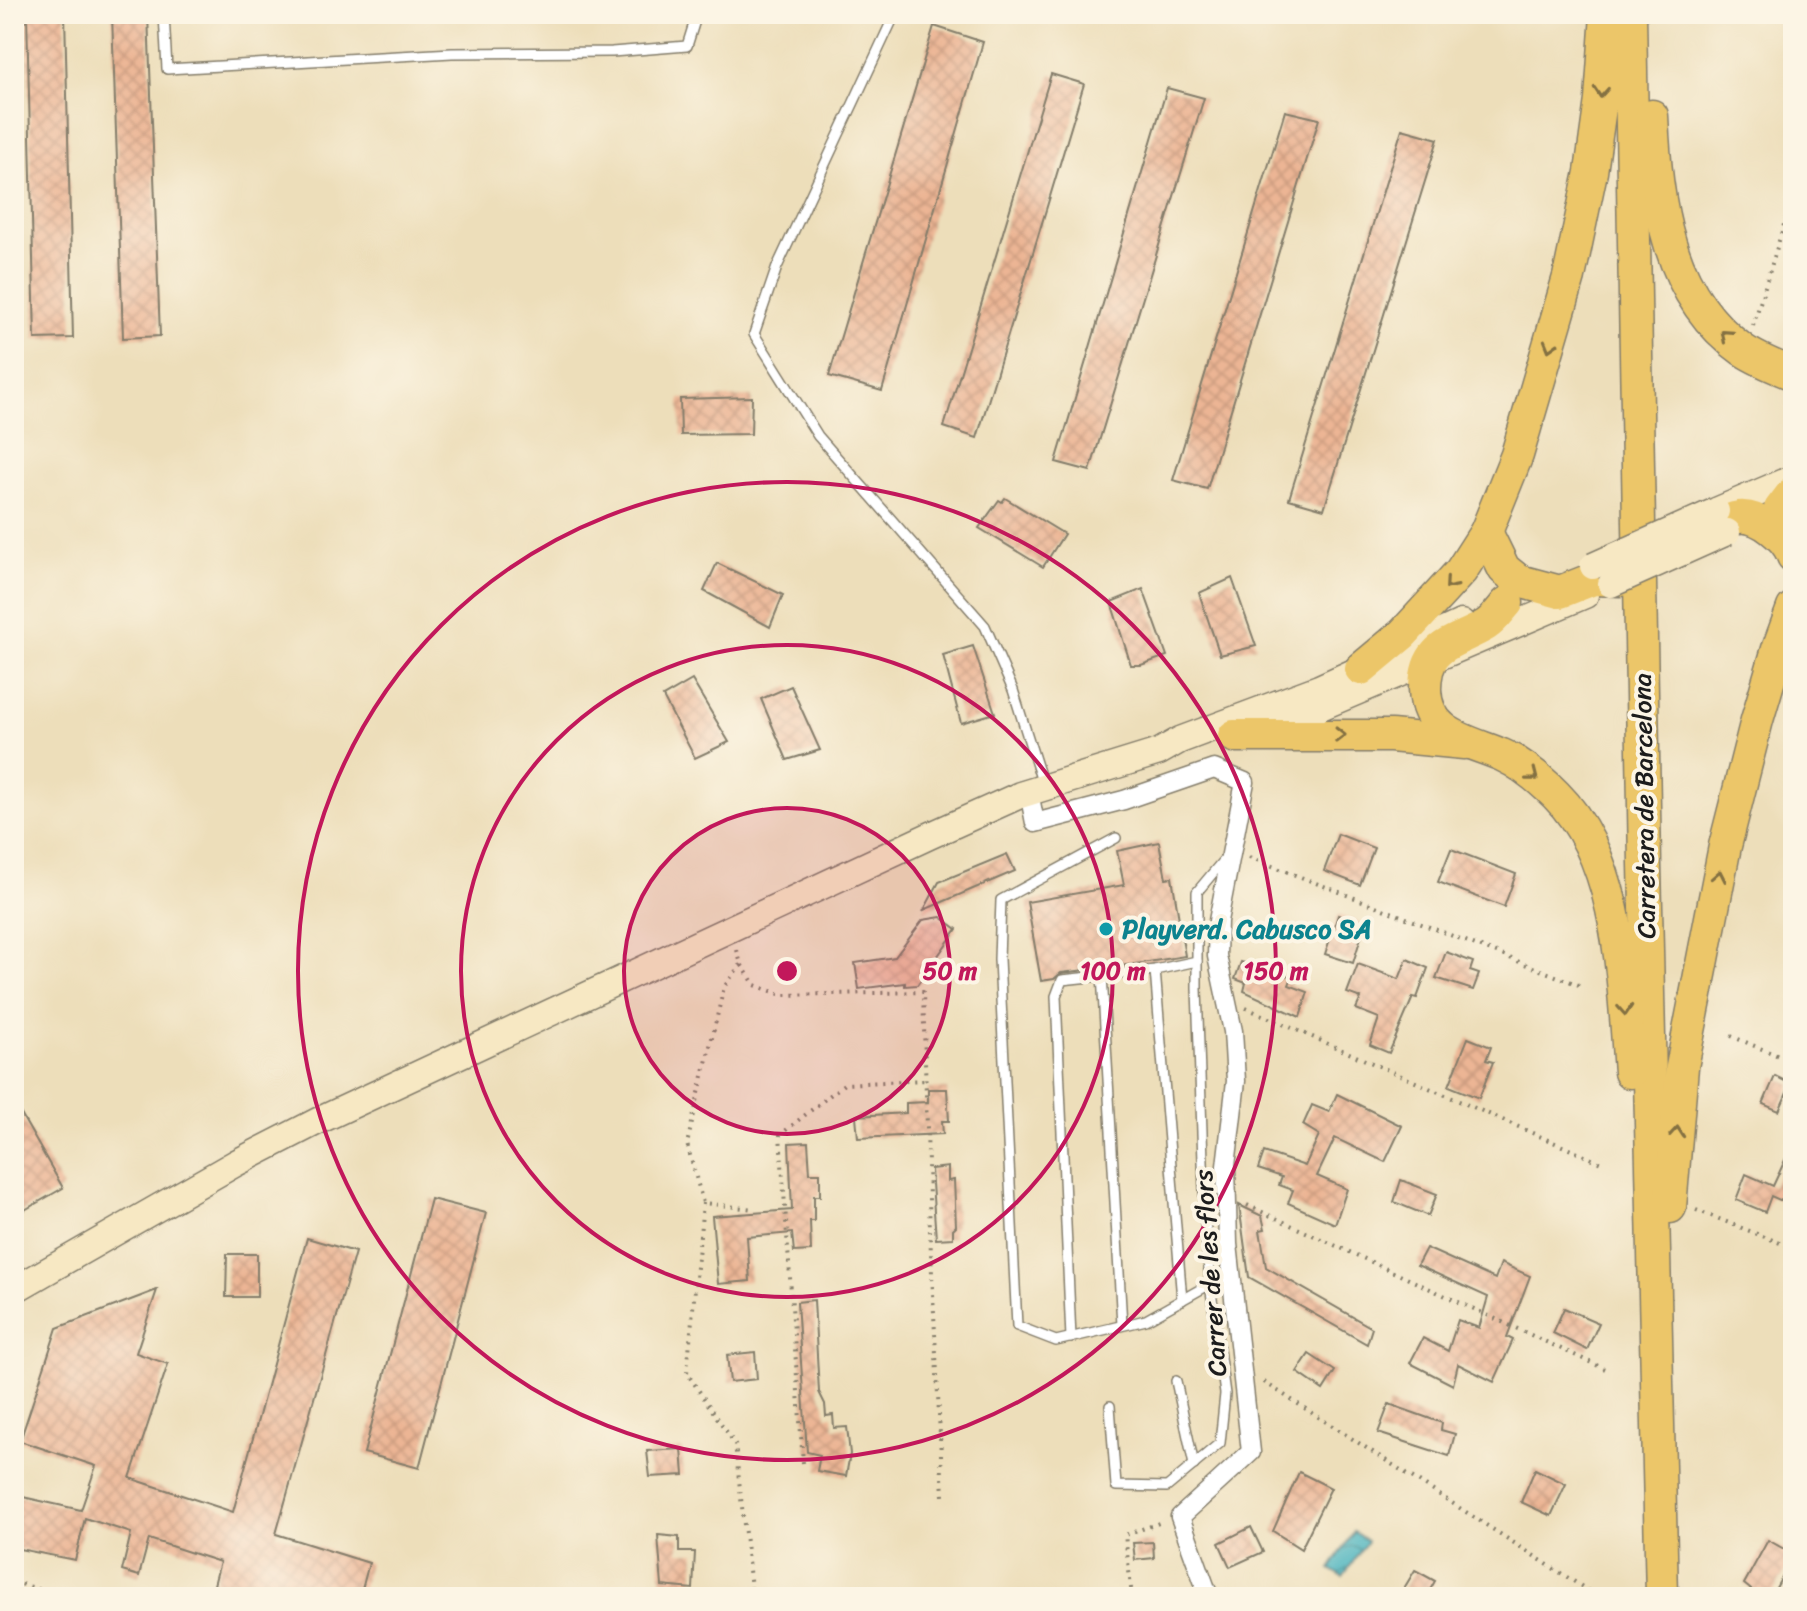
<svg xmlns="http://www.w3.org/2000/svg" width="1807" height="1611" font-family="Sriracha,sans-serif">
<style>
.water{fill:url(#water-waves);stroke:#2f666c;stroke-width:2}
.building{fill:url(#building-cross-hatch)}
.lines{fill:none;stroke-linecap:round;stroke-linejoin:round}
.lane-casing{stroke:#847d6b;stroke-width:12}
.street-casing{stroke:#847d6b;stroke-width:21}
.secondary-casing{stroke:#847d6b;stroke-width:29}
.highway-casing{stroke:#847d6b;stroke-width:35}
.path{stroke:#847d6b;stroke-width:4;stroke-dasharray:2 6;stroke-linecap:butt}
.lane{stroke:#fff;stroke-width:9}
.street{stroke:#fff;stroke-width:18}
.secondary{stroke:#f7e8c3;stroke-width:26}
.highway{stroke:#ecc669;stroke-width:32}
.secondary-bridge-casing{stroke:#847d6b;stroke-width:29;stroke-linecap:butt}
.secondary-bridge{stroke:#f7e8c3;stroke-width:26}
.oneway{stroke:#847142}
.ring{fill:none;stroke:#c2185b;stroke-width:4}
.culture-dot{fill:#0f9aa8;stroke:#fcf5e5;stroke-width:3}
.labels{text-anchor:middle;stroke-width:8;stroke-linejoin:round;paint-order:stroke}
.street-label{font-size:26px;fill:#1c1c1c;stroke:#fcf5e5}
.culture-label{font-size:26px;font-weight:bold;fill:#0d838f;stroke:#fcf5e5;text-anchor:start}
.centre{fill:#c2185b;stroke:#fcf5e5;stroke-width:4}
.ring-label{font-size:24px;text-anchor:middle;font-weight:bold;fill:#c2185b;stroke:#fcf5e5;stroke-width:8;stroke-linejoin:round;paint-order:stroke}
</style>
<defs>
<pattern id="water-waves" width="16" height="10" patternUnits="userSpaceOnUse" patternTransform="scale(2)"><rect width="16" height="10" fill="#42b1bd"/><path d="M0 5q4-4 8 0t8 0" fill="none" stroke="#368f99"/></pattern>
<pattern id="building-cross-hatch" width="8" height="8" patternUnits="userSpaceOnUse" patternTransform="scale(2)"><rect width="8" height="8" fill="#ecb594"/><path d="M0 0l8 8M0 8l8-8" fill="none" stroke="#ca9b7f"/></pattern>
</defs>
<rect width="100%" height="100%" fill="#fcf5e5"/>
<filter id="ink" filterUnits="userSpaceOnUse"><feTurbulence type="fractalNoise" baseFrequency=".0125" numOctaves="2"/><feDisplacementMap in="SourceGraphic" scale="16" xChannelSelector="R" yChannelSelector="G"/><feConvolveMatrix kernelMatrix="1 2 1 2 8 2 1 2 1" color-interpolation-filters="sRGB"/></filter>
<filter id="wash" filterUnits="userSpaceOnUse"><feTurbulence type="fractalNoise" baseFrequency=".006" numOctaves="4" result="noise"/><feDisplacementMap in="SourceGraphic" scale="32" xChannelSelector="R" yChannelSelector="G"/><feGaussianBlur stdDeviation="1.8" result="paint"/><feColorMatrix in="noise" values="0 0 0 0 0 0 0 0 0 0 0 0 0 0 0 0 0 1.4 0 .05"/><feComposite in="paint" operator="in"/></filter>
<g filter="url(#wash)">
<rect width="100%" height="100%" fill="#eddeba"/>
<polygon class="water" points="1354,1532 1367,1541 1343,1577 1330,1569"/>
<g id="blocks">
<g class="building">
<polygon points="27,14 65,14 73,338 35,339"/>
<polygon points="112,14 148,14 160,336 123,338"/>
<polygon points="934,26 983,42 882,391 829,376"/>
<polygon points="1051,74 1084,84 977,438 944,427"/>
<polygon points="1167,88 1204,98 1090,471 1056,462"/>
<polygon points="1285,111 1319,119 1207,489 1173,480"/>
<polygon points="1402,129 1438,139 1324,509 1289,499"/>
<polygon points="752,397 751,434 681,435 680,399"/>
<polygon points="1005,498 1064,534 1043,567 979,528 999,500 1002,502"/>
<polygon points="717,563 783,595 770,627 704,591"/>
<polygon points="1232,578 1256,646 1220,655 1199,593"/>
<polygon points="1143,589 1167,656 1141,665 1131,665 1111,602"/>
<polygon points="973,646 995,713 961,723 943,655"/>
<polygon points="692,680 729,742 695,758 663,697"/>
<polygon points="791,686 820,750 787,760 761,699"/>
<polygon points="1338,834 1374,848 1360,885 1324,871"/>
<polygon points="1159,842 1166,878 1172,877 1185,956 1136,964 1061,973 1054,979 1041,981 1027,902 1124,885 1117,851"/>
<polygon points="1451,849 1516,874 1504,907 1438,882"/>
<polygon points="1007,854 1015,871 924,910 939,882"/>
<polygon points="1338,915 1365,924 1353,963 1325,954"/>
<polygon points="941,917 957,929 917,985 905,986 905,983 859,989 855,963 895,957 923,920"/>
<polygon points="1446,952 1473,962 1470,971 1479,974 1473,990 1436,978"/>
<polygon points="1407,959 1428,968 1417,998 1413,997 1389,1053 1370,1045 1379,1018 1356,1009 1361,998 1347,993 1358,964 1399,979"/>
<polygon points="1241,962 1292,977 1289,985 1308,992 1300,1017 1244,991 1246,983 1235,979"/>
<polygon points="1468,1038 1491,1047 1486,1060 1493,1062 1479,1098 1449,1086"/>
<polygon points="1775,1076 1791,1084 1779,1111 1763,1104"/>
<polygon points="928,1089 947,1089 949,1121 942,1121 943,1134 858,1138 856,1116 906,1113 906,1103 928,1102"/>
<polygon points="1337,1094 1402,1126 1385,1162 1335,1138 1317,1176 1347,1189 1335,1224 1288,1203 1293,1190 1279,1185 1282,1177 1258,1169 1264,1152 1305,1166 1319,1135 1303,1125 1312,1105 1329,1112"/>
<polygon points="14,1102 63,1188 14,1216"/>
<polygon points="808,1142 810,1173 820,1173 820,1196 814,1196 814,1221 810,1221 811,1251 794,1252 792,1233 747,1237 750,1281 718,1284 712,1216 792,1210 789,1143"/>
<polygon points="1793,1143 1793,1206 1771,1196 1765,1212 1736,1200 1746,1174 1773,1186"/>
<polygon points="948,1167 948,1181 954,1180 956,1226 953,1229 953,1238 936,1239 931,1169"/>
<polygon points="1401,1180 1437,1194 1428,1216 1394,1202"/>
<polygon points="431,1199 486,1213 419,1468 364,1453"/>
<polygon points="1239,1205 1262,1216 1265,1229 1260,1230 1266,1267 1372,1328 1367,1344 1249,1277"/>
<polygon points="307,1238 355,1252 276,1534 369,1563 360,1597 253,1597 214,1585 220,1562 149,1539 139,1576 122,1571 131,1533 85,1518 75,1560 14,1548 14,1495 81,1510 96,1466 20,1441 57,1328 157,1290 136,1353 168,1364 130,1478 233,1512"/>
<polygon points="1426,1248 1495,1279 1501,1263 1530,1276 1507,1337 1513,1340 1494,1382 1458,1364 1453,1385 1410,1363 1423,1338 1448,1351 1458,1320 1479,1328 1488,1297 1417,1265"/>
<polygon points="227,1254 257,1254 257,1297 226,1297"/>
<polygon points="814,1300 819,1392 825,1404 826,1416 833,1415 834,1428 847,1427 850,1454 846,1476 817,1471 820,1455 807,1452 797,1302"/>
<polygon points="1564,1308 1599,1323 1587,1350 1553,1333"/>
<polygon points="755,1352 757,1379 730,1382 727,1355"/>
<polygon points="1309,1354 1335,1371 1323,1390 1297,1372"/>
<polygon points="1389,1404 1442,1423 1441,1430 1455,1434 1449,1456 1378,1433"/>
<polygon points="682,1449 684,1475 650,1477 647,1451"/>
<polygon points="1535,1469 1566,1484 1551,1516 1521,1502"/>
<polygon points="1299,1472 1331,1488 1301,1549 1273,1531"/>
<polygon points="1251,1527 1263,1552 1230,1567 1219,1543"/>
<polygon points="658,1535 679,1537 679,1552 695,1552 693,1589 662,1586"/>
<polygon points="1768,1540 1793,1554 1793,1557 1771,1597 1760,1597 1744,1584"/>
<polygon points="1153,1542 1154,1558 1135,1560 1133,1543"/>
<polygon points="1415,1570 1435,1581 1426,1597 1415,1597 1403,1590"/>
</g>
</g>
</g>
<g filter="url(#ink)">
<use href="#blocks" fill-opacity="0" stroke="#847d6b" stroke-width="2"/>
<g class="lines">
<g class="lane-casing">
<g id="lane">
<polyline points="164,14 167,69 452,53 612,52 687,46 697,14"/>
<polyline points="895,14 777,267 754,334 818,436 985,626 1013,690 1043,785"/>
<polyline points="1116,838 1001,900 999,959 1017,1326 1056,1341 1146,1320 1210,1284"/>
<polyline points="1155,970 1182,1300"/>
<polyline points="1102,974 1122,1325"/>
<polyline points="1071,1338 1056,996 1062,980 1155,970 1197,961"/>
<polyline points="1176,1381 1194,1465"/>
<polyline points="1110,1406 1116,1486 1167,1487 1220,1443 1225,1394 1210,1284 1205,1219 1197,988 1197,892 1227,856"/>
</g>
</g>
<g class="street-casing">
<polyline id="street" points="1029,792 1035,823 1124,800 1214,769 1245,782 1218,921 1217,956 1233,1031 1236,1081 1226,1166 1228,1244 1251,1452 1180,1517 1209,1597"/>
</g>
<g class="secondary-casing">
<g id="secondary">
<polyline points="1716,511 1793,478"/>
<polyline points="1255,730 1290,720 1585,595"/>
<polyline points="14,1290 236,1163 318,1121 929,836 1020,795 1159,752 1180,740 1319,688 1461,623"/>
</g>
</g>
<g class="highway-casing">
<g id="highway">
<polyline points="1630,14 1645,864 1662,1597"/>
<path d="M 1652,116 C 1656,202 1667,296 1743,350 C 1758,360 1776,367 1793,374"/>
<polyline points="1780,509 1793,492"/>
<polyline points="1486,532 1504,569 1519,581 1560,592 1593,579 1620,580"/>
<path d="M 1692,536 C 1707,531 1724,519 1739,517 C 1759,515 1787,537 1793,556"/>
<path d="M 1507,603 C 1501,610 1494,620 1486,625 C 1455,644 1425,642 1425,689 C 1426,736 1470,741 1502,755 C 1522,764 1541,780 1556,795 C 1622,861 1623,983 1630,1072"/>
<polyline points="1361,669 1403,634 1461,571 1486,532 1517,455 1569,277 1591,172 1601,100 1607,14"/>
<polyline points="1234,736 1391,736 1464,743"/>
<polyline points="1670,1207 1682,1067 1725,846 1757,720 1778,649 1793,608"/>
</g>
</g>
<g class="path">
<polyline points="1753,326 1793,195"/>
<polyline points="1249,857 1579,985"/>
<polyline points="737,950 741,964 755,985 782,995 923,992 930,1233 943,1496"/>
<polyline points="741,964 724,987 687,1144 703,1203 753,1209"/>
<polyline points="1246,1008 1601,1163"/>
<polyline points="1731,1036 1793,1062"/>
<polyline points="703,1203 687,1373 735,1444 752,1597"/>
<polyline points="1247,1205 1605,1369"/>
<polyline points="1696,1210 1793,1248"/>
<polyline points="1264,1382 1598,1597"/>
<polyline points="803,1463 780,1135 844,1084 926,1080"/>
<polyline points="14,1582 38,1589 50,1597"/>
<polyline points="1132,1597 1125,1535 1162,1522"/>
</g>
<use href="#lane" class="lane"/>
<use href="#street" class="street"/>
<use href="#secondary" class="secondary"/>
<use href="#highway" class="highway"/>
<g class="secondary-bridge-casing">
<g id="secondary-bridge">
<polyline points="1593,566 1716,511"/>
<polyline points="1611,584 1727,532"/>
</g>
</g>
<use href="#secondary-bridge" class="secondary-bridge"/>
</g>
<defs><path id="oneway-chevron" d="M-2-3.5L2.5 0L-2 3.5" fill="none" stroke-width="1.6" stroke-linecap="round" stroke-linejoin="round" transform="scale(2)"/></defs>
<g class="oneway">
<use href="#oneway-chevron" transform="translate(1601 92) rotate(94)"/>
<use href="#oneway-chevron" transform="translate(1726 335) rotate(-139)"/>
<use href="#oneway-chevron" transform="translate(1550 346) rotate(106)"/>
<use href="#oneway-chevron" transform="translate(1450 584) rotate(131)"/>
<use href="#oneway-chevron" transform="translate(1340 735) rotate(1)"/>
<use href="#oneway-chevron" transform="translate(1533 776) rotate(38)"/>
<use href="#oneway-chevron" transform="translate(1719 876) rotate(-79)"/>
<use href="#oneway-chevron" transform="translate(1625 1010) rotate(86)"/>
<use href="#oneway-chevron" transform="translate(1677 1132) rotate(-85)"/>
</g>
</g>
<circle cx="787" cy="971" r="163" fill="#c2185b" fill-opacity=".12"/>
<g class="ring">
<circle cx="787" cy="971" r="163"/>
<circle cx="787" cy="971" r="326"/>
<circle cx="787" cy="971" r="489"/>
</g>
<circle class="culture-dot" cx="1106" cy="929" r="8"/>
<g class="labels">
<g class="street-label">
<text transform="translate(1644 806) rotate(-91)" y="9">Carretera de Barcelona</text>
<text transform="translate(1210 1273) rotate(-94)" y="9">Carrer de les flors</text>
</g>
<g class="culture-label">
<text x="1122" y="938">Playverd. Cabusco SA</text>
</g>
</g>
<circle cx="787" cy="971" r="12" class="centre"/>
<g class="ring-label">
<text x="950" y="979">50 m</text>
<text x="1113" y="979">100 m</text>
<text x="1276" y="979">150 m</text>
</g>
<rect width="1807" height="1611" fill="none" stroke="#fcf5e5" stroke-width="48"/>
</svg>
